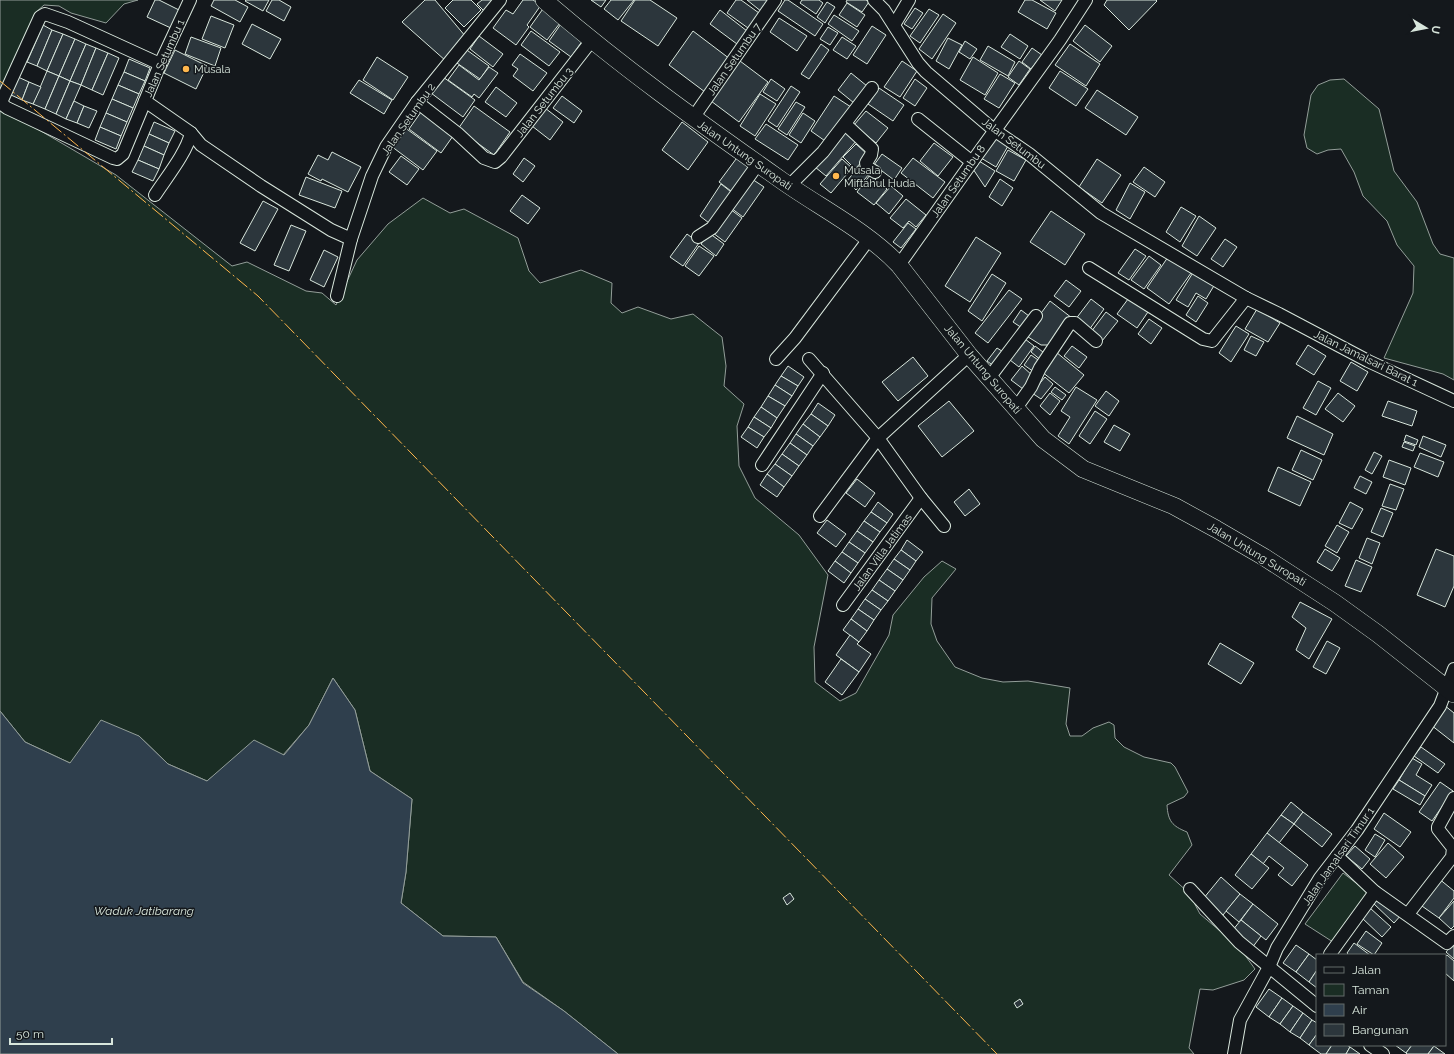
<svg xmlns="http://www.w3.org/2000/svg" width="1454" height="1054" font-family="Raleway,sans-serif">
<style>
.green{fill:#1a2d24;stroke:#939e99}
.water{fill:#2f3f4d;stroke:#939e99}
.building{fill:#2c363c;stroke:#d8e6dc}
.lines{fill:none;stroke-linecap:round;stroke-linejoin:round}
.minor-casing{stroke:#d8e6dc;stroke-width:14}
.secondary-casing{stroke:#d8e6dc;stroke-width:18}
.minor{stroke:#14181c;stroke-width:12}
.secondary{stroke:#14181c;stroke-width:17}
.power{stroke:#ffb74d;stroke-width:1;stroke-dasharray:14 3 2 3;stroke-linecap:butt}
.poi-dot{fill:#ffb74d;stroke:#14181c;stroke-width:1.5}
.labels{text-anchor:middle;stroke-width:3;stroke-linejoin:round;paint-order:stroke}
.street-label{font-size:11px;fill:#d8e6dc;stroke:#14181c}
.poi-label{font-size:11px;fill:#d8e6dc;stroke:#14181c;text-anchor:start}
.water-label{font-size:12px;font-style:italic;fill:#d8e6dc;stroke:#14181c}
</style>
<rect width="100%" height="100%" fill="#14181c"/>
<g class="green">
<polygon points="0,0 138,0 124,4 106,23 71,13 59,6 44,5 35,13 0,97"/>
<polygon points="1344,79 1379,109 1394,171 1417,202 1433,244 1440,254 1454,258 1454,380 1443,374 1384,358 1413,293 1414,266 1397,245 1387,221 1363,196 1354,172 1341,149 1328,150 1317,154 1307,148 1304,135 1311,95 1318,85 1330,80"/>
<path d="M 0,107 L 116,175 L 232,266 L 247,262 L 306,291 L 322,293 L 336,305 L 357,260 L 388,224 L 423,198 L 450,213 L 464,209 L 518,238 L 529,271 L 540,283 L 581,270 L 612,283 L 611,303 L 622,313 L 638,307 L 671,319 L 693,314 L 722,337 L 726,366 L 724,386 L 744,404 L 737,426 L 739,466 L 755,498 L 799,535 L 828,575 L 814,647 L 815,682 L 840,701 L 856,693 L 889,635 L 893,615 L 924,577 L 942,561 L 956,569 L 932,598 L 931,624 L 937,641 L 955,667 L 982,678 L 1003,682 L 1028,681 L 1070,688 L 1066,724 L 1070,736 L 1082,736 L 1093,728 L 1109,722 L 1114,725 L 1115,738 L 1124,747 L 1144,757 L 1171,763 L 1175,767 L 1188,792 L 1184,797 L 1167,805 C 1168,821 1172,826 1187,832 L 1192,845 L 1169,875 L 1189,893 L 1200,914 L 1239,947 L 1255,969 L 1244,980 L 1213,990 L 1200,989 L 1189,1048 L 1194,1054 L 618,1054 L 564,1011 L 523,982 L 496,937 L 443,936 L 401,903 L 406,872 L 412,799 L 370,771 L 355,710 L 333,678 L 309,725 L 283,755 L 228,764 L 207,781 L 168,764 L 139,736 L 70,763 L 25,742 L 0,711 Z"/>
<polygon points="1343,873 1368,892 1333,942 1305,924"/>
</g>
<polygon class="water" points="333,678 355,710 370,771 412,799 406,872 401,903 443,936 496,937 523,983 564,1011 618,1054 0,1054 0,711 25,742 70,763 101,720 139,736 168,764 207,781 254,740 284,755 309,725"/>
<g class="building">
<polygon points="155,0 159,0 181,11 173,29 147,17"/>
<polygon points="214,0 235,0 248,7 240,22 211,6"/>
<polygon points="246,0 269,0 263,11 245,1"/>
<polygon points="272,0 279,0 291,7 284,21 266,11"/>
<polygon points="425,0 435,0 466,37 446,61 402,22"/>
<polygon points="453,0 471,0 481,10 464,27 445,8"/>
<polygon points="482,0 496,0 486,13 477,4"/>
<polygon points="523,0 533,0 541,5 527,25 529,27 516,45 493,28 506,10 513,14"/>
<polygon points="591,0 606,0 601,7"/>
<polygon points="611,0 634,0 618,20 604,9"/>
<polygon points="635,0 650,0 677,18 658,46 621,21"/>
<polygon points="736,0 741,0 759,13 748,28 727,13"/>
<polygon points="747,0 771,0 762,12"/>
<polygon points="785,0 788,0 823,24 815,36 778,11"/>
<polygon points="802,0 819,0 823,3 816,14 800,3"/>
<polygon points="847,0 866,0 869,2 862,12 846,2"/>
<polygon points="1025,0 1032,0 1056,13 1047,29 1018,12"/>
<polygon points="1040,0 1062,0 1055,11"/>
<polygon points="1107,0 1156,0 1157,1 1129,30 1104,5"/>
<polygon points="827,2 835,7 825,23 817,17"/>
<polygon points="847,3 865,15 857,27 839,15"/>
<polygon points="545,6 563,19 547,40 530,27"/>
<polygon points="915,8 923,13 912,29 904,24"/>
<polygon points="929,9 939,15 920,43 910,36"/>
<polygon points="720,10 747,31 737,44 710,24"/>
<polygon points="943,14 956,23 932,59 919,49"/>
<polygon points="834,15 859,31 852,41 828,24"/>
<polygon points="211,16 234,25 225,48 202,39"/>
<polygon points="779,18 807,36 797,51 770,32"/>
<polygon points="563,21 585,37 571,57 549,41"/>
<polygon points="252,24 281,39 270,59 242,44"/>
<polygon points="43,25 52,30 37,66 27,62"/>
<polygon points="1085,25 1112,46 1100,62 1073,41"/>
<polygon points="872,26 886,35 867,64 853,55"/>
<polygon points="828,27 838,33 830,45 820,39"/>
<polygon points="52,30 63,34 47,71 37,66"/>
<polygon points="531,31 560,52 549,66 521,45"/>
<polygon points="693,31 730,59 705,92 669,65"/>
<polygon points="63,34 75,39 59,76 47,71"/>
<polygon points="1010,34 1028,46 1020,59 1001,47"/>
<polygon points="479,36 503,54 493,67 470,49"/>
<polygon points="191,37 221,48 215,66 185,54"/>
<polygon points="842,37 856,46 847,59 833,50"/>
<polygon points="948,38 962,45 949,69 936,61"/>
<polygon points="75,39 86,44 70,81 59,76"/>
<polygon points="965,41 977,49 970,59 959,52"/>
<polygon points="86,44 96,48 81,85 70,81"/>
<polygon points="821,44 829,50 809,79 801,74"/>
<polygon points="1070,44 1100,64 1086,86 1055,65"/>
<polygon points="988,46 1015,62 1008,76 980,60"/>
<polygon points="96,48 108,53 92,90 81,85"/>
<polygon points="464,48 489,66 480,79 454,61"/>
<polygon points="1032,48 1042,55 1031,69 1022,62"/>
<polygon points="175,50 207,66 196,89 164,73"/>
<polygon points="108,53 119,58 103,95 92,90"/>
<polygon points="520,54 547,73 533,91 513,76 518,69 512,65"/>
<polygon points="377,57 408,77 393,100 363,80"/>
<polygon points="973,57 998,73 985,95 960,80"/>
<polygon points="129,59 150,68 145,81 124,72"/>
<polygon points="740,61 768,82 739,122 711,101"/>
<polygon points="902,61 917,71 900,97 884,87"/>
<polygon points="1019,61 1030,69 1019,85 1008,77"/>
<polygon points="459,65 479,80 489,67 498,73 479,98 474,94 472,97 448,80"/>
<polygon points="47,71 59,76 45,109 33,104"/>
<polygon points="1060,71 1088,89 1076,106 1049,88"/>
<polygon points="124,72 145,81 139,94 118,85"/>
<polygon points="851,73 867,86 854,103 838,90"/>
<polygon points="1000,74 1015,83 999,108 984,99"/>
<polygon points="59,76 70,81 56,114 45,109"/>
<polygon points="18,77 29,82 22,100 11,95"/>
<polygon points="443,77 475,100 463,117 431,93"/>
<polygon points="771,79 785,89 777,101 763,92"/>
<polygon points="915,79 927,88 915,106 903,98"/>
<polygon points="359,80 392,100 384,114 350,93"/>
<polygon points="70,81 81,85 66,119 56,114"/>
<polygon points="29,82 41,87 33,104 22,100"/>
<polygon points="118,85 139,94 133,108 112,99"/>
<polygon points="791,86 800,92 777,127 768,121"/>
<polygon points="496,87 517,103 506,117 485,102"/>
<polygon points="879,88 904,105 893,121 868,104"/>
<polygon points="1097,90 1138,117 1126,135 1085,108"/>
<polygon points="760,94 776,104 755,136 740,126"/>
<polygon points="562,96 582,111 574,123 553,108"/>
<polygon points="834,96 851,107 828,143 811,131"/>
<polygon points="112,99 133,108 127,122 106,113"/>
<polygon points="74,101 84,106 77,123 66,119"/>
<polygon points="796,102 805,107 787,135 778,129"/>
<polygon points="84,106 97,111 89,128 77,123"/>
<polygon points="474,106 510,132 494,155 458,129"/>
<polygon points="545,108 563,122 550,140 532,126"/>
<polygon points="866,111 888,128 876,143 854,125"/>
<polygon points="421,112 453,136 441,153 409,129"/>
<polygon points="106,113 127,122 121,136 100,127"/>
<polygon points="803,113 815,121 801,143 789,135"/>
<polygon points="154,122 175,131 169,143 149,134"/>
<polygon points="682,122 708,142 688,170 662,150"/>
<polygon points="766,124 798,145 788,160 755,139"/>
<polygon points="100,127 121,136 116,149 95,140"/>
<polygon points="404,127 437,151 423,170 391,146"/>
<polygon points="846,131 857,140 826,176 815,167"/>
<polygon points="149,134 169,143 164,155 144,146"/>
<polygon points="993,137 1008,146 996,167 981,158"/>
<polygon points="934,143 953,157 938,176 920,161"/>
<polygon points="856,144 868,155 855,169 843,157"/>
<polygon points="144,146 164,155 159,169 138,160"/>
<polygon points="1008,150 1026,160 1014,181 996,171"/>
<polygon points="332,152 361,167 348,192 322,179 321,181 308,174 318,155 328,160"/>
<polygon points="882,154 902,168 894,180 874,165"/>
<polygon points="739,155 755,167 735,194 719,182"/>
<polygon points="401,156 419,169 407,185 389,172"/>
<polygon points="524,158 535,166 523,182 513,174"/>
<polygon points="913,158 945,182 933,198 901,173"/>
<polygon points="842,159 852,168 831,193 820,184"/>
<polygon points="1097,159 1121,175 1102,203 1079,187"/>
<polygon points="138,160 159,169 153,181 132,172"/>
<polygon points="979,161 995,171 985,187 973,169"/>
<polygon points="859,166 869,174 856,190 847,181"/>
<polygon points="1144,167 1165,182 1155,197 1133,182"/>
<polygon points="870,175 887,189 874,205 857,192"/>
<polygon points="306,177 342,191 335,208 299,195"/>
<polygon points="752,179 764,187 743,217 731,208"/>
<polygon points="1000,179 1013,188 1002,206 989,197"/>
<polygon points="1130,183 1145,192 1130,219 1116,210"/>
<polygon points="721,184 735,195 709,223 700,216"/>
<polygon points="891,186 903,196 889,214 876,203"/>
<polygon points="522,195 540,208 528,224 510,211"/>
<polygon points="906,199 926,215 916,227 909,221 903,228 890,218"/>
<polygon points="263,201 278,209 255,251 240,243"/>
<polygon points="1181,207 1196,216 1180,242 1166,232"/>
<polygon points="730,209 742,218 725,242 713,233"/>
<polygon points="1051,211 1085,234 1065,265 1030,242"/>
<polygon points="1199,216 1216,228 1197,256 1182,246"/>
<polygon points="908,223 916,229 901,248 893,242"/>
<polygon points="291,225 306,231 289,271 274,265"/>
<polygon points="709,233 724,244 716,256 701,244"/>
<polygon points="687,234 699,243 683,266 670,257"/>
<polygon points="976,237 1001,253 970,302 945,286"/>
<polygon points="1225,239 1237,247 1223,267 1211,259"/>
<polygon points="699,246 714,256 699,276 685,266"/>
<polygon points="1135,249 1146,256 1129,280 1118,273"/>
<polygon points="324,250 338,257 324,287 310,280"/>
<polygon points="1149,256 1161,265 1144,289 1131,280"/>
<polygon points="1168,257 1191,273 1169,304 1147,288"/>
<polygon points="1194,271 1215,284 1206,299 1196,293 1188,307 1176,300"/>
<polygon points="992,274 1006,283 982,321 968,311"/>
<polygon points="1066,280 1081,291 1069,307 1054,296"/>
<polygon points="1009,290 1022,299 988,343 975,333"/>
<polygon points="1131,295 1150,309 1137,328 1117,314"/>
<polygon points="1198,296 1208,303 1196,322 1186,315"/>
<polygon points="1091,299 1104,309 1089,330 1075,320"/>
<polygon points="1050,301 1072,318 1054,345 1041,345 1025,335"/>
<polygon points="1257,309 1280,323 1268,342 1245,329"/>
<polygon points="1021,310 1033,319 1025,330 1013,322"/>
<polygon points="1106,312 1118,321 1102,341 1091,332"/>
<polygon points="1149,319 1162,328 1151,344 1138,334"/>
<polygon points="1236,326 1249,334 1231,362 1219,353"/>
<polygon points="1251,336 1264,342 1256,356 1244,350"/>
<polygon points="1025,339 1034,346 1019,367 1010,360"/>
<polygon points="1308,345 1326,356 1314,375 1296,364"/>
<polygon points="1035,346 1047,355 1042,361 1031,352"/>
<polygon points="1072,346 1087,357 1079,368 1064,356"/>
<polygon points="997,348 1005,353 995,367 987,361"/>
<polygon points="1056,352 1084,375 1069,393 1042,372"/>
<polygon points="1031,355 1041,362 1034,372 1024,365"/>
<polygon points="913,357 928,376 898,401 882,382"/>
<polygon points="1351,362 1368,372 1357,391 1340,381"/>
<polygon points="788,366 804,377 798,386 781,376"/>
<polygon points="1022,366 1033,376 1023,389 1011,380"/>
<polygon points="781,376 798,386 792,396 775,385"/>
<polygon points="1045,377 1053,384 1041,399 1032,393"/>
<polygon points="1318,381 1331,388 1316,415 1303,408"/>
<polygon points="775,385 792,396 785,406 768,396"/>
<polygon points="1055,387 1066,395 1062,400 1051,392"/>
<polygon points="1076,387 1097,400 1069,444 1058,436 1070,417 1061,411"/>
<polygon points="1106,391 1119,401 1109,416 1095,406"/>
<polygon points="1050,393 1060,401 1050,415 1040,406"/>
<polygon points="1338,393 1355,406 1343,422 1325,409"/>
<polygon points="768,396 785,406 777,418 761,407"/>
<polygon points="949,401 974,431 942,457 918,426"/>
<polygon points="1388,401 1417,411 1412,426 1382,416"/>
<polygon points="818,403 835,415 828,426 811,414"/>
<polygon points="761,407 777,418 771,428 754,417"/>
<polygon points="1095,411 1107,419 1090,444 1079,436"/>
<polygon points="811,414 828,426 820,437 803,424"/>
<polygon points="1297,416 1333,434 1324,455 1287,438"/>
<polygon points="754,417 771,428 764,437 748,427"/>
<polygon points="803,424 820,437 813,446 796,434"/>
<polygon points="1114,425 1130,434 1120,451 1104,442"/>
<polygon points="748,427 764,437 757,448 741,437"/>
<polygon points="796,434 813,446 807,455 790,443"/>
<polygon points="1406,435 1418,440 1416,445 1404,441"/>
<polygon points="1423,436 1446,445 1441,457 1419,447"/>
<polygon points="1404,442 1415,446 1413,451 1402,447"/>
<polygon points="790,443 807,455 799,466 782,454"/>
<polygon points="1301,450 1322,460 1313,480 1292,470"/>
<polygon points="1374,452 1382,456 1372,474 1365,470"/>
<polygon points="1420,453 1444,462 1438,477 1414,467"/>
<polygon points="782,454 799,466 792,476 775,464"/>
<polygon points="1389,460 1411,468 1405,485 1383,477"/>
<polygon points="775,464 792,476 784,487 767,474"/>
<polygon points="1278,467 1311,482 1300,506 1268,491"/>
<polygon points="767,474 784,487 777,497 760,485"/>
<polygon points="1360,476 1372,482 1366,494 1354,488"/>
<polygon points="857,479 875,493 865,507 846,493"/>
<polygon points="1390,484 1404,489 1396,510 1382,506"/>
<polygon points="969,489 980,504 965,516 954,502"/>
<polygon points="878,502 893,514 887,523 871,512"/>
<polygon points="1350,502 1363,509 1352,529 1339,523"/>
<polygon points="1381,508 1393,513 1383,537 1371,532"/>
<polygon points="871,512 887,523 880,532 864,521"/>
<polygon points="827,520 846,534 836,547 817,533"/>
<polygon points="864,521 880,532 873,542 857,531"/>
<polygon points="1337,525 1349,532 1337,553 1325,546"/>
<polygon points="857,531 873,542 865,553 849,542"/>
<polygon points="1367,538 1380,543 1372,564 1359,558"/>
<polygon points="907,540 923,552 916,561 901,550"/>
<polygon points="849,542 865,553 858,563 842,552"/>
<polygon points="1325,549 1340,558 1332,571 1317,562"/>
<polygon points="1436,549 1454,556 1454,586 1445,607 1417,595"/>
<polygon points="901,550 916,561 910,570 894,559"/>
<polygon points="842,552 858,563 851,573 835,561"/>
<polygon points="894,559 910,570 903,580 887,569"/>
<polygon points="1356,560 1372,567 1361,592 1345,586"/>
<polygon points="835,561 851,573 844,583 828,571"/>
<polygon points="887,569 903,580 895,591 879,580"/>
<polygon points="879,580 895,591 888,601 872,590"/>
<polygon points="872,590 888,601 881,610 865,599"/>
<polygon points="865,599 881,610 874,620 858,609"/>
<polygon points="1300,602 1332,619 1309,659 1296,650 1306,628 1292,617"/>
<polygon points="858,609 874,620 867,631 851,619"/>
<polygon points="851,619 867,631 859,642 843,630"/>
<polygon points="850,635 859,642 857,644 871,654 859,672 836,655"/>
<polygon points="1327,641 1340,648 1326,674 1313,667"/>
<polygon points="1220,643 1254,663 1241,684 1208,664"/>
<polygon points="841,659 859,672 842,695 825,682"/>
<polygon points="1444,705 1454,713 1454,743 1431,725"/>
<polygon points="1421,747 1445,764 1438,773 1414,756"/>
<polygon points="1412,758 1422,764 1416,775 1432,785 1425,796 1399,780"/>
<polygon points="1399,780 1425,796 1420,805 1393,789"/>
<polygon points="1440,782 1453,791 1432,821 1419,812"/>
<polygon points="1291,802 1303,812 1294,824 1281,815"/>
<polygon points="1303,812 1332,834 1322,847 1294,824"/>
<polygon points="1384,813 1411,832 1400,847 1374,829"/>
<polygon points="1281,815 1294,824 1279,843 1267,833"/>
<polygon points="1267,833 1308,865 1292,886 1278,875 1284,868 1269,856 1263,864 1251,854"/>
<polygon points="1375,834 1385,840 1375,857 1365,850"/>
<polygon points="1388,843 1404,857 1386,878 1370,864"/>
<polygon points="1355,846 1370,859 1362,869 1346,856"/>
<polygon points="1251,854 1269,868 1252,889 1235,875"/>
<polygon points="1221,877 1240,894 1223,915 1203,899"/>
<polygon points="1438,878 1454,891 1454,898 1439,918 1419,904"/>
<polygon points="790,893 794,899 787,905 783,898"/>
<polygon points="1240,894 1253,904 1239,922 1226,911"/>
<polygon points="1381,896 1402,914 1394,923 1373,903"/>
<polygon points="1454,901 1454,926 1451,929 1439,918"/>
<polygon points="1253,904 1278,924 1266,940 1241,920"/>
<polygon points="1370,908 1391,927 1382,937 1361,917"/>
<polygon points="1241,920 1261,936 1252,948 1232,931"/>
<polygon points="1366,931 1382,943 1374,955 1357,944"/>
<polygon points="1454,942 1454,959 1446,952"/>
<polygon points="1354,943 1370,955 1349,955 1347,953"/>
<polygon points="1296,945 1309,954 1296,972 1283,963"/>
<polygon points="1309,954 1317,960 1317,970 1309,982 1296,972"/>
<polygon points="1447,955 1454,961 1454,981 1445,973 1445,957"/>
<polygon points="1317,970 1317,988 1309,982"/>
<polygon points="1269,989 1282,998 1269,1017 1256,1007"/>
<polygon points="1282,998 1293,1006 1280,1024 1269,1017"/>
<polygon points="1020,999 1023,1004 1017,1008 1014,1003"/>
<polygon points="1293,1006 1303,1013 1290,1032 1280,1024"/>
<polygon points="1303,1013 1312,1020 1300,1038 1290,1032"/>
<polygon points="1312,1020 1317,1023 1317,1034 1309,1045 1300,1038"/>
<polygon points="1317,1034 1317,1045 1332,1045 1326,1054 1321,1054 1309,1045"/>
<polygon points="1332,1045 1347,1045 1350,1047 1346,1054 1326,1054"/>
<polygon points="1395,1045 1412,1045 1406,1053"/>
<polygon points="1412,1045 1433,1045 1434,1046 1428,1054 1407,1054 1406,1053"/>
<polygon points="1434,1046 1445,1054 1428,1054"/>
<polygon points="1350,1047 1360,1054 1346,1054"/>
</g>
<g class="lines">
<g class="minor-casing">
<g id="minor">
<polyline points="190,0 160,64 145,101 191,133 201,145 261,186 331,230 351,239 372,176 386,147 417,102 500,0"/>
<polyline points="874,0 884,10 918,63 926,72 994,130 1029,154 1101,213 1246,298 1279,314 1368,361 1454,401"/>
<polyline points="894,25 909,0"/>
<polyline points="145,101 123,154 117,159 113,158 7,108 3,105 2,100 40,17 45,14 68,22 160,64"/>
<polyline points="417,102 457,133 484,158 495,162 501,157 592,40"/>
<polyline points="693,118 775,0"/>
<polyline points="918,119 972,162"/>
<polyline points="845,124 872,149 871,155 866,163 867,167 875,172"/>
<polyline points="789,186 823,152 872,88"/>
<path d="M 155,195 C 166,178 187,152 191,133"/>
<polyline points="698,237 712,228 758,164"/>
<polyline points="899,265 972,162 1060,40 1086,0"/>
<polyline points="1089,268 1203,339 1212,341 1246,298"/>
<polyline points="337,296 351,239"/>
<polyline points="776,359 795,338 869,239"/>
<polyline points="809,359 878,438 921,498 944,526"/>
<polyline points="989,378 1036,316"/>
<polyline points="1016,408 1031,387 1040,368 1070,323 1075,323 1096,341"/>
<polyline points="762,465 823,373"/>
<polyline points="820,516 878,438 969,355"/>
<polyline points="843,605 921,498"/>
<polyline points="1337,856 1375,892 1447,943 1454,936"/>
<polyline points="1190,889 1239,942 1317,1006"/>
<polyline points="1408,914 1452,857 1453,848 1438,829 1438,827 1454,798"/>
<polyline points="1330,954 1375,892"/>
<polyline points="1370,1045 1383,1054"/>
<polyline points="1234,1054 1240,1020 1269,967 1277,948 1320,878 1357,830 1440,706 1454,669"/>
</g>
</g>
<g class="secondary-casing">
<path id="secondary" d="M 544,0 C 619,65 700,123 781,180 C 819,207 867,231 899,265 L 969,355 L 1043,439 L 1083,469 L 1174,506 L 1216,529 L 1264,557 L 1335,603 L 1378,634 L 1454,694"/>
</g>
<use href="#minor" class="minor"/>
<use href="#secondary" class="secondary"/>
<polyline class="power" points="0,81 258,296 997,1054"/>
</g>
<g class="poi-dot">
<circle cx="186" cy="69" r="4"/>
<circle cx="836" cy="176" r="4"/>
</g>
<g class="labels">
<g class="street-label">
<text transform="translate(164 58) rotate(-66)" y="4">Jalan Setumbu 1</text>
<text transform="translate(734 59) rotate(-55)" y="4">Jalan Setumbu 7</text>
<text transform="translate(544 102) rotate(-52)" y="4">Jalan Setumbu 3</text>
<text transform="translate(408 119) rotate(-55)" y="4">Jalan Setumbu 2</text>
<text transform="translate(1014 143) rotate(37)" y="4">Jalan Setumbu</text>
<text transform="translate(745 155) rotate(35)" y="4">Jalan Untung Suropati</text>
<text transform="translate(958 181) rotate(-55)" y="4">Jalan Setumbu 8</text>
<text transform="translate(1366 358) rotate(26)" y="4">Jalan Jamalsari Barat 1</text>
<text transform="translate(983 369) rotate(50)" y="4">Jalan Untung Suropati</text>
<text transform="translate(882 552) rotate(-54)" y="4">Jalan Villa Jatimas</text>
<text transform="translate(1257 554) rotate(31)" y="4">Jalan Untung Suropati</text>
<text transform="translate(1338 856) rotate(-55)" y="4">Jalan Jamalsari Timur 1</text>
</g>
<g class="poi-label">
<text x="194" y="73">Musala</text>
<text x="844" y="174">Musala<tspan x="844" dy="13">Miftahul Huda</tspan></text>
</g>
<g class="water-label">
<text x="144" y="915">Waduk Jatibarang</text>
</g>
</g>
<rect x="1316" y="954" width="130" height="92" fill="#14181c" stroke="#626a69"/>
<rect x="1324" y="967" width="20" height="6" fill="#14181c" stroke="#626a69"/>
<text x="1352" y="974" font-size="12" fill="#d8e6dc">Jalan</text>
<rect x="1324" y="984" width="20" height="12" fill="#1a2d24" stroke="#626a69"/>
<text x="1352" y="994" font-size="12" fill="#d8e6dc">Taman</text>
<rect x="1324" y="1004" width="20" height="12" fill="#2f3f4d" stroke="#626a69"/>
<text x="1352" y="1014" font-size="12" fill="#d8e6dc">Air</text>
<rect x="1324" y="1024" width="20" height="12" fill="#2c363c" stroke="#626a69"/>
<text x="1352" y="1034" font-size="12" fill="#d8e6dc">Bangunan</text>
<g transform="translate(1426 28) rotate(100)" stroke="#14181c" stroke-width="3" paint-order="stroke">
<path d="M0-3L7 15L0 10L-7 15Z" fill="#d8e6dc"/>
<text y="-6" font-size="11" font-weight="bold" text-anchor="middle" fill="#d8e6dc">U</text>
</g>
<path d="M10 1038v6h102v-6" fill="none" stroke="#d8e6dc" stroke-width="2"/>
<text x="16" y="1038" font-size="12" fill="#d8e6dc" stroke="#14181c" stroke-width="3" paint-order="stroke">50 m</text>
</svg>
